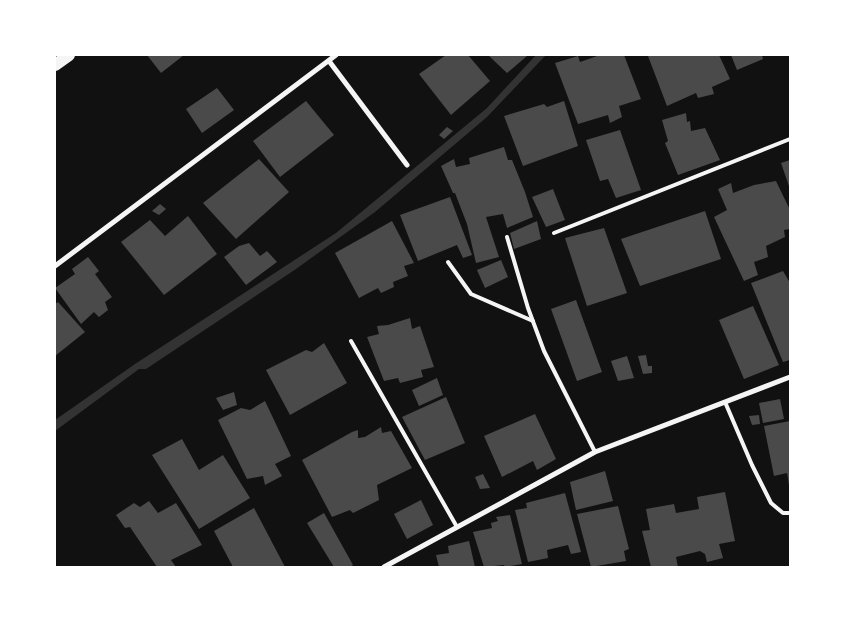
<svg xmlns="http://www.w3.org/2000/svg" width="845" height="622" font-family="Ubuntu,sans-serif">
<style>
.water{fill:#333}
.building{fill:#4a4a4a}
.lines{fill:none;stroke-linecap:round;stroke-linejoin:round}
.service{stroke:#f5f5f5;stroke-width:4}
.minor{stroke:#f5f5f5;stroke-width:5}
.primary{stroke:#f5f5f5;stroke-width:12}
</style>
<rect width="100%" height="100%" fill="#111"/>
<polygon class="water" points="536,55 546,55 487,117 375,212 296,269 146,369 139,369 55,431 55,420 135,364 336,233 487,108"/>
<g class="building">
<polygon points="147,55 184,55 161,73"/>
<polygon points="446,55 468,55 490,81 451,115 419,74"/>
<polygon points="488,55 525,55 527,56 507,73"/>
<polygon points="600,55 624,55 641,99 619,106 622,117 610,123 608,115 578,124 555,63 578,56 580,62"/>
<polygon points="651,55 719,55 730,79 712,87 714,94 698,98 696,93 667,106 648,56"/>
<polygon points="731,55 762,55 763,59 737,70"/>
<polygon points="217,88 234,110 202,133 186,109"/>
<polygon points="306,101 334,135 280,177 253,141"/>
<polygon points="564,101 578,146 523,166 504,116 544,104 547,107"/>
<polygon points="686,113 687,122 690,121 691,131 705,128 720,160 678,175 665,143 668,141 662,120"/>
<polygon points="447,127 453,131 444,139 439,135"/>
<polygon points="620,130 641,190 616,198 608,179 600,181 586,140"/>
<polygon points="504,147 508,160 512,160 525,192 533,217 507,228 503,214 486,217 499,257 476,263 467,224 455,193 453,193 441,166 454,159 456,167 470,164 469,158"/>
<polygon points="259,159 289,192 236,239 203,203"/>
<polygon points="790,160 790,189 781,163"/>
<polygon points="776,181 790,210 790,229 784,230 785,237 766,246 768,257 754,262 758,275 744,281 714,217 727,210 718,189 731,183 733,193 754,185"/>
<polygon points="553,189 565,220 546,227 532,197"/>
<polygon points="450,197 472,255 463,258 457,245 418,261 400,215"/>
<polygon points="160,204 166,209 159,215 152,211"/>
<polygon points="705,211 721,259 640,286 621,239"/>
<polygon points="188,216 217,254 164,295 121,242 150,220 165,236"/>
<polygon points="392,221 414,263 404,266 408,276 393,282 394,287 381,293 378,288 359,298 335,253"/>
<polygon points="537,221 541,239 514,249 510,233"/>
<polygon points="604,228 627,293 587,306 565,238"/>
<polygon points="249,243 260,256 267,251 277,262 246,285 224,257 239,246"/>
<polygon points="88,257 99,271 95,274 112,297 105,302 108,310 99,317 94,312 81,324 55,288 75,274 72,269"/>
<polygon points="501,260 508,277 485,288 477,270"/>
<polygon points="783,271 790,283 790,292 789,292 790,360 783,362 751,283"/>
<polygon points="576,300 602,372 577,381 551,309"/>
<polygon points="58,302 85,332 55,356 55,304"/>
<polygon points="753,306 779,365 744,379 719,320"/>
<polygon points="410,318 412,329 420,326 434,367 421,370 423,377 400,383 398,378 384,381 367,337 379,334 377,326 388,325"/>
<polygon points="324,343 347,383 290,415 266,370 306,350 312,352"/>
<polygon points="646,355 648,366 652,366 652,373 643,374 638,356"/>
<polygon points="627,356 634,378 618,381 611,361"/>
<polygon points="437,378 443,395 419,406 412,390"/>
<polygon points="234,392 237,405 223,410 216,398"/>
<polygon points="446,397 465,443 425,460 402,417"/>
<polygon points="780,399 784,419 763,423 759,403"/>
<polygon points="265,401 291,456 275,464 282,476 265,485 263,476 247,479 218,420 241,408 250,410"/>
<polygon points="535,414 556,459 537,470 533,461 502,477 484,436"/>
<polygon points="759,415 760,424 752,425 749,416"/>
<polygon points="790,421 790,485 789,485 787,473 774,476 764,426"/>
<polygon points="381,427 382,433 391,431 412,468 377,485 379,500 353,513 350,510 332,517 302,460 352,432 358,430 358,438 365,437"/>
<polygon points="182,439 199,470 223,455 250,498 199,529 152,455"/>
<polygon points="605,471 613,501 576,510 570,482"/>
<polygon points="483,474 490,488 480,489 475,477"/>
<polygon points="725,492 735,541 719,544 723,558 707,562 705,554 700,551 676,557 678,567 651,567 642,531 650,530 646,509 674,504 676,513 699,509 697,497"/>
<polygon points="565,493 581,552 571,554 568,545 547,550 548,558 528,562 515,510 527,508 526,503"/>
<polygon points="421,500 433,525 407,539 394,514"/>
<polygon points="149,501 158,513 176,503 202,545 171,560 176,567 157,567 130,527 125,528 116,515 134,503 140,507"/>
<polygon points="618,506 629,549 624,551 626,561 591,567 577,514"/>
<polygon points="254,508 285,567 233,567 214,531"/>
<polygon points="324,513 353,565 350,567 334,567 307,523"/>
<polygon points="510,515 522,564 505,567 504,565 484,567 473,532 492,528 491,523 498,521 496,517"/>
<polygon points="469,541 475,567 439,567 436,555 449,553 448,546"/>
</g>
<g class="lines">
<g class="service">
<polyline points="554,233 790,139"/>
<polyline points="507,237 528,308 544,351 595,452"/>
<polyline points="448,262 471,294 533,321"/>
<polyline points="351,341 457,527"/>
<polyline points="725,402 752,465 771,503 783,513 790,513"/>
</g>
<g class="minor">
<polyline points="329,61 407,165"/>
<polyline points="55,266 336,55"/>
<polyline points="384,567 595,452 790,377"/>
</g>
<polyline class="primary" points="55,65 69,55"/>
</g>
<rect width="845" height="622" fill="none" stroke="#ffffff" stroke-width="112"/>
</svg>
